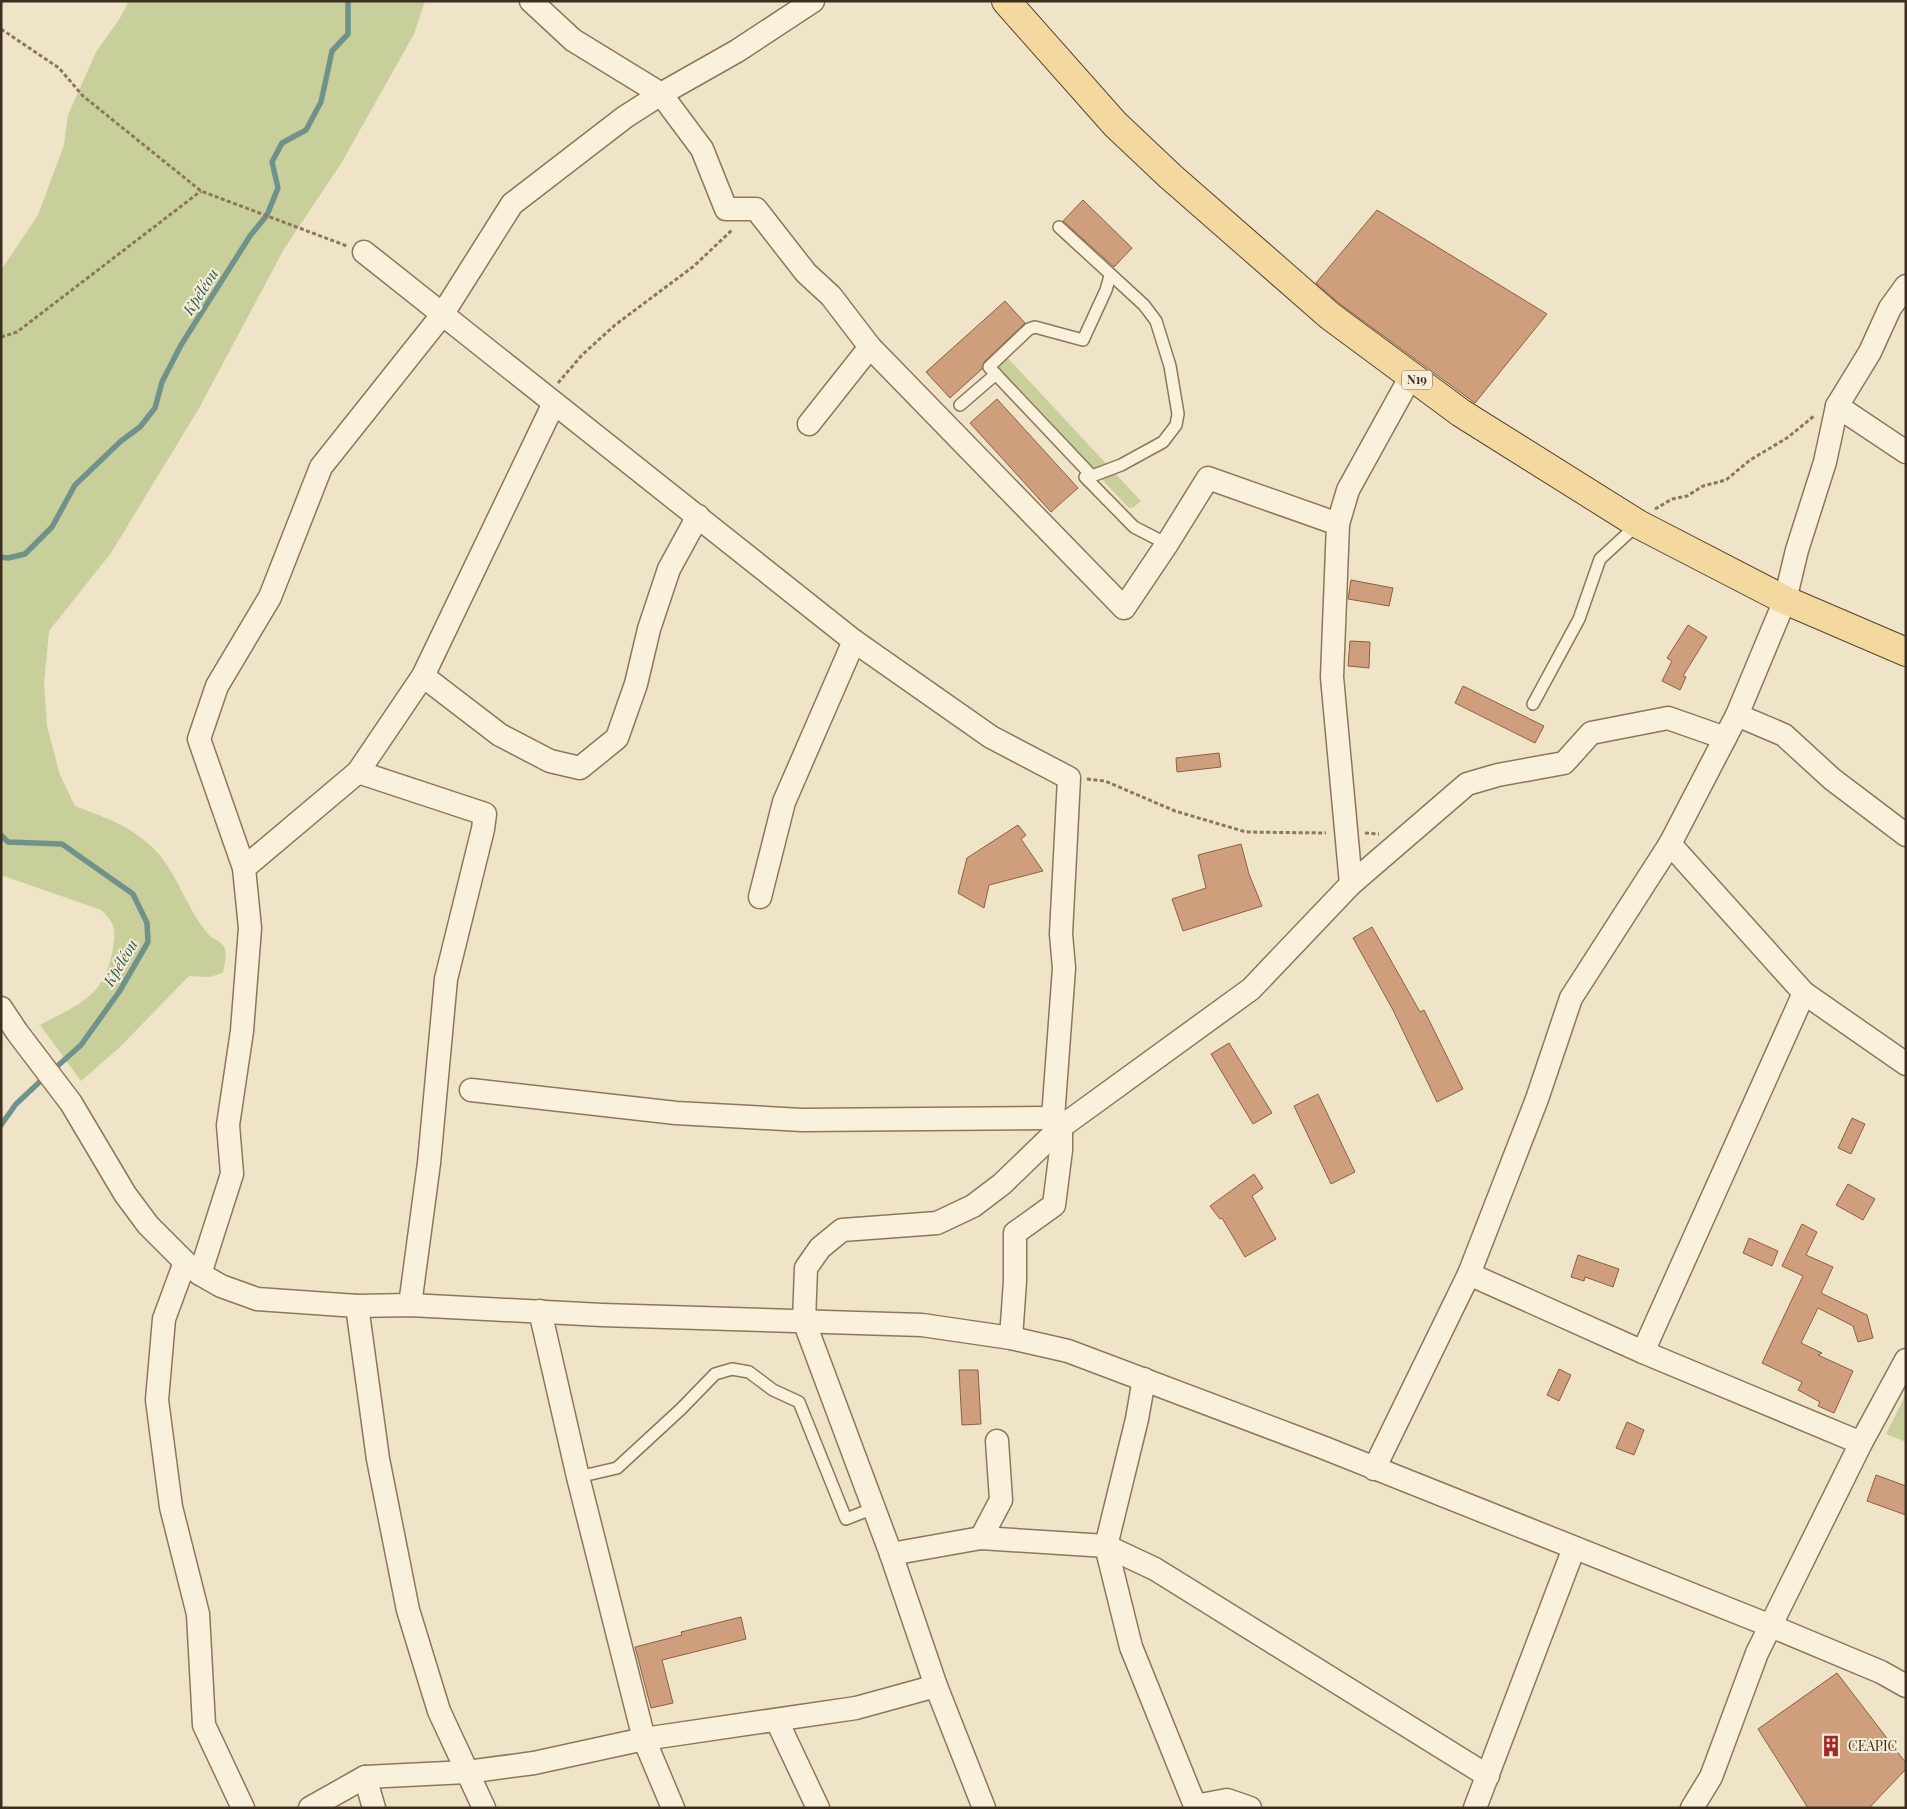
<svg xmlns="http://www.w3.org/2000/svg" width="1907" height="1809" font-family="'Playfair Display',serif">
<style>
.green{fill:#c9cf9b}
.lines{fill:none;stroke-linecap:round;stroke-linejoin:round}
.stream{stroke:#6f938a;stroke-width:5.5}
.building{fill:#cf9f7d;stroke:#8d5f41}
.service-casing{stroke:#8d765c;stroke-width:14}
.minor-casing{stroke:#8d765c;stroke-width:25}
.primary-casing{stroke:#5b4430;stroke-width:30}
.path{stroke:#8d765c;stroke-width:3;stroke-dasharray:4 2.5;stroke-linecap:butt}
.service{stroke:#faf1dc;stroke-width:11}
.minor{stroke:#faf1dc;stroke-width:22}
.primary{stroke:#f3d9a0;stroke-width:28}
.labels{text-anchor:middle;stroke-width:4;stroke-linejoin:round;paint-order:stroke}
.shield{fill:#f7eed8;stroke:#756857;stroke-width:1}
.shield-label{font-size:12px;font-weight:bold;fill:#3d2e20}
.poi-label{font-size:14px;fill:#3d2e20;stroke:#f7eed8;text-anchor:start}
.water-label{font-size:15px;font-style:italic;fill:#2f5d5a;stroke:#f7eed8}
</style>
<rect width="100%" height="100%" fill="#f0e4c8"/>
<g class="green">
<path d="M 129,1 L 425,1 L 414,34 L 342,162 L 284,249 L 198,410 L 111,553 L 49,631 L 44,684 L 47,726 L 60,775 L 75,806 C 104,817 126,824 150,845 C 177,869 185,908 209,935 C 213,939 221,941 224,947 C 228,954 224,966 223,973 L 209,977 L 189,976 L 119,1048 L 81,1081 L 40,1025 C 79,1004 105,997 113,948 C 116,929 115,923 101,910 L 1,875 L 1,270 L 38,215 L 64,145 L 68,115 L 96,52 L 120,18 Z"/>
<polygon points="1005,355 1139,499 1141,501 1134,507 1129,508 995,367"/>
<polygon points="1906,1394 1906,1442 1886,1434"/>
</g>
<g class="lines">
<g class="stream">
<polyline points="1,557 8,558 25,554 52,527 75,485 121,441 140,427 155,408 162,382 181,345 250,236 267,215 278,188 272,162 282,143 306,130 321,102 332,51 348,34 348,1"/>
<polyline points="1,835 8,842 62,844 133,894 147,923 148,942 119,992 81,1045 53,1070"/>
<polyline points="1,1125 16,1104 46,1076"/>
</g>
</g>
<g class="building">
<polygon points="1083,200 1132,248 1114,267 1063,221"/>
<polygon points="1377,210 1547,314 1475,403 1340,304 1316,283"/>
<polygon points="1005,301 1025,323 984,362 982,369 950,398 926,372"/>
<polygon points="997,399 1078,488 1051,512 970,423"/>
<polygon points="1351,580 1393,588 1389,606 1348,599"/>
<polygon points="1688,625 1707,637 1683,676 1686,677 1680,690 1662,681 1672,661 1667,658"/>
<polygon points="1350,641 1370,642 1369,668 1348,666"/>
<polygon points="1463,686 1544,726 1535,743 1455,703"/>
<polygon points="1219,753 1221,767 1177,772 1176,758"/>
<polygon points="1018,825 1026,835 1021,839 1043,871 989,885 984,908 958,893 967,858"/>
<polygon points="1241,844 1249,874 1262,906 1183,931 1172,899 1206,888 1198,855"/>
<polygon points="1372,927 1420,1012 1424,1010 1463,1089 1437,1102 1393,1010 1353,938"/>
<polygon points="1229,1043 1272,1113 1253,1124 1211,1054"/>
<polygon points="1318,1094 1355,1172 1331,1184 1294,1106"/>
<polygon points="1852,1118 1865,1124 1851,1154 1838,1148"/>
<polygon points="1254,1174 1263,1188 1252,1196 1276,1239 1245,1257 1222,1218 1220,1219 1210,1206"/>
<polygon points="1848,1184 1875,1199 1863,1220 1836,1205"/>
<polygon points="1802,1224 1817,1232 1806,1255 1833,1267 1821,1293 1867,1315 1873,1338 1858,1342 1853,1326 1818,1308 1801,1343 1822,1353 1818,1355 1853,1371 1834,1413 1818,1406 1820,1402 1798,1390 1802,1382 1762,1363 1803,1276 1782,1266"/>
<polygon points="1749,1238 1778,1251 1772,1266 1743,1253"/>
<polygon points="1578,1255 1619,1269 1613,1287 1585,1277 1584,1281 1571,1277"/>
<polygon points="1559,1369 1571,1375 1559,1401 1547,1395"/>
<polygon points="959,1370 978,1370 981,1424 962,1425"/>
<polygon points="1627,1422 1644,1430 1634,1455 1616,1448"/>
<polygon points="1876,1475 1906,1486 1906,1515 1867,1501"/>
<polygon points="741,1617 746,1639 662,1660 673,1703 651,1708 635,1647 682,1635 681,1632"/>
<polygon points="1837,1673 1906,1763 1906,1769 1869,1808 1808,1808 1758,1729"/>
</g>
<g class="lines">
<g class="service-casing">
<g id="service">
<polyline points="1059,227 1144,305 1156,321 1170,366 1178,414 1176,425 1163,442 1121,465 1092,476 1089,481"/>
<polyline points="960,405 996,374"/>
<polyline points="1092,476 989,367 1029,329 1035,327 1083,340 1106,290 1110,276"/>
<polyline points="1085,477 1134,527 1167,544"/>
<polyline points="1533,704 1579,619 1600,559 1638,524"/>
<polyline points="578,1477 617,1468 681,1409 715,1374 732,1369 749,1372 773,1390 799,1402 846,1519 874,1508"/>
</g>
</g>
<g class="minor-casing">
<g id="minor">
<polyline points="531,1 573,40 661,94 702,149 726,209 756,209 806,273 831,296 870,347 1124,608 1167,544 1208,478 1338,524"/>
<polyline points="364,252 854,641 991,737 1069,778 1061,934 1064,968 1053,1118 1061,1127 1061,1150 1054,1205 1015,1233 1015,1281 1011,1338"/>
<polyline points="1837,406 1906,452"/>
<polyline points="809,424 870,347"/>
<polyline points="423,676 500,735 550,761 580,768 617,738 636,684 649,629 669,569 698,516"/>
<polyline points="1737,715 1784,735 1832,779 1906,835"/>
<polyline points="358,772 485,814 483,829 446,979 429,1163 410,1305"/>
<polyline points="1670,844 1804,993 1906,1064"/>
<polyline points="244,868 358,772 423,676 554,403"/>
<polyline points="1351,884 1332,677 1338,524 1348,490 1411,376"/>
<polyline points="760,897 784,802 854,641"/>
<polyline points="1,1008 17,1032 71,1103 125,1194 148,1225 185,1262 200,1274 221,1286 257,1299 357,1306 410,1305 602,1315 922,1325 1011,1338 1068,1351 1322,1447 1771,1626 1881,1672 1906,1686"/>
<polyline points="471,1090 676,1113 802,1120 1053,1118"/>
<polyline points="185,1262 164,1319 157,1400 171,1507 198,1614 204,1725 243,1808"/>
<polyline points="200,1274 232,1174 228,1125 242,1031 250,928 244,868 199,739 217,686 270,597 321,467 442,315 512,204 625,117 661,94 737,51 813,1"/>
<polyline points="1469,1274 1643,1352 1861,1443"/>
<polyline points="357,1306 378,1459 408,1610 439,1711 484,1808"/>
<polyline points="540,1311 578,1477 644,1739 673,1808"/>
<polyline points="1643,1352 1804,993"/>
<polyline points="1144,1379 1137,1419 1106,1546 1131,1647 1196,1808"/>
<polyline points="1374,1469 1469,1274 1537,1099 1571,998 1670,844 1737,715 1785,600 1797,550 1825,462 1837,406 1870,352 1890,308 1906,286"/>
<polyline points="981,1538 1001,1500 997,1441"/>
<polyline points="891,1554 981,1538 1106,1546 1155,1569 1488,1776"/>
<polyline points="777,1721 818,1808"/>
<polyline points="365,1777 374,1808"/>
<polyline points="1195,1806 1227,1800 1250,1808"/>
<polyline points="310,1808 365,1777 467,1772 534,1763 644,1739 856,1708 936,1686"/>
<polyline points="984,1808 936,1686 891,1554 804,1321 806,1268 820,1248 842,1230 937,1223 973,1206 1002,1184 1061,1127 1251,989 1351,884 1467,784 1498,775 1564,763 1591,733 1668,718 1725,738"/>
<polyline points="1475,1808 1574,1548"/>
<polyline points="1692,1808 1711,1777 1757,1653 1861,1443 1906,1360"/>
</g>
</g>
<g class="primary-casing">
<polyline id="primary" points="1006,1 1115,124 1170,176 1330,316 1461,413 1638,524 1785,600 1906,652"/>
</g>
<g class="path">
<polyline points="1,29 59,68 83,96 201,191 347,246"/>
<polyline points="1,337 17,332 201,191"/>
<polyline points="558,383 582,355 615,325 694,266 733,229"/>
<polyline points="1655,509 1672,499 1687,496 1703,486 1726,480 1750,460 1787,438 1814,416"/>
<polyline points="1087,779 1105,781 1175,811 1246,832 1326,833"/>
<polyline points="1365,833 1379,834"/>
</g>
<use href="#service" class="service"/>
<use href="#minor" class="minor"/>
<use href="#primary" class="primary"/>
</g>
<defs>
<g id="building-bare" transform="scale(1.725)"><path d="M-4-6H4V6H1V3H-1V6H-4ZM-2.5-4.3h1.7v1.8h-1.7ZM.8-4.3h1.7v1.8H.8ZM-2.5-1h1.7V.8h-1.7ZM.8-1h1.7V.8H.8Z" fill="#9e2a2b" stroke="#f7eed8" stroke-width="2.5" paint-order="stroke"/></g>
</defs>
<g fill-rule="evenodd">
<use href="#building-bare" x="1831" y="1746"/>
</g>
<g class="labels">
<rect class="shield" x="1402" y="370.5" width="30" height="19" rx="4"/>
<g class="shield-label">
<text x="1417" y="384">N19</text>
</g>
<g class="poi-label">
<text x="1848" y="1751">CEAPIC</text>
</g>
<g class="water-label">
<text transform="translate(201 292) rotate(-57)" y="5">Kpéléou</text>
<text transform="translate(121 963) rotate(-59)" y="5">Kpéléou</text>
</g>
</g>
<rect width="1907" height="1809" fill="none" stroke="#3d2e20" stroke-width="5"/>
</svg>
